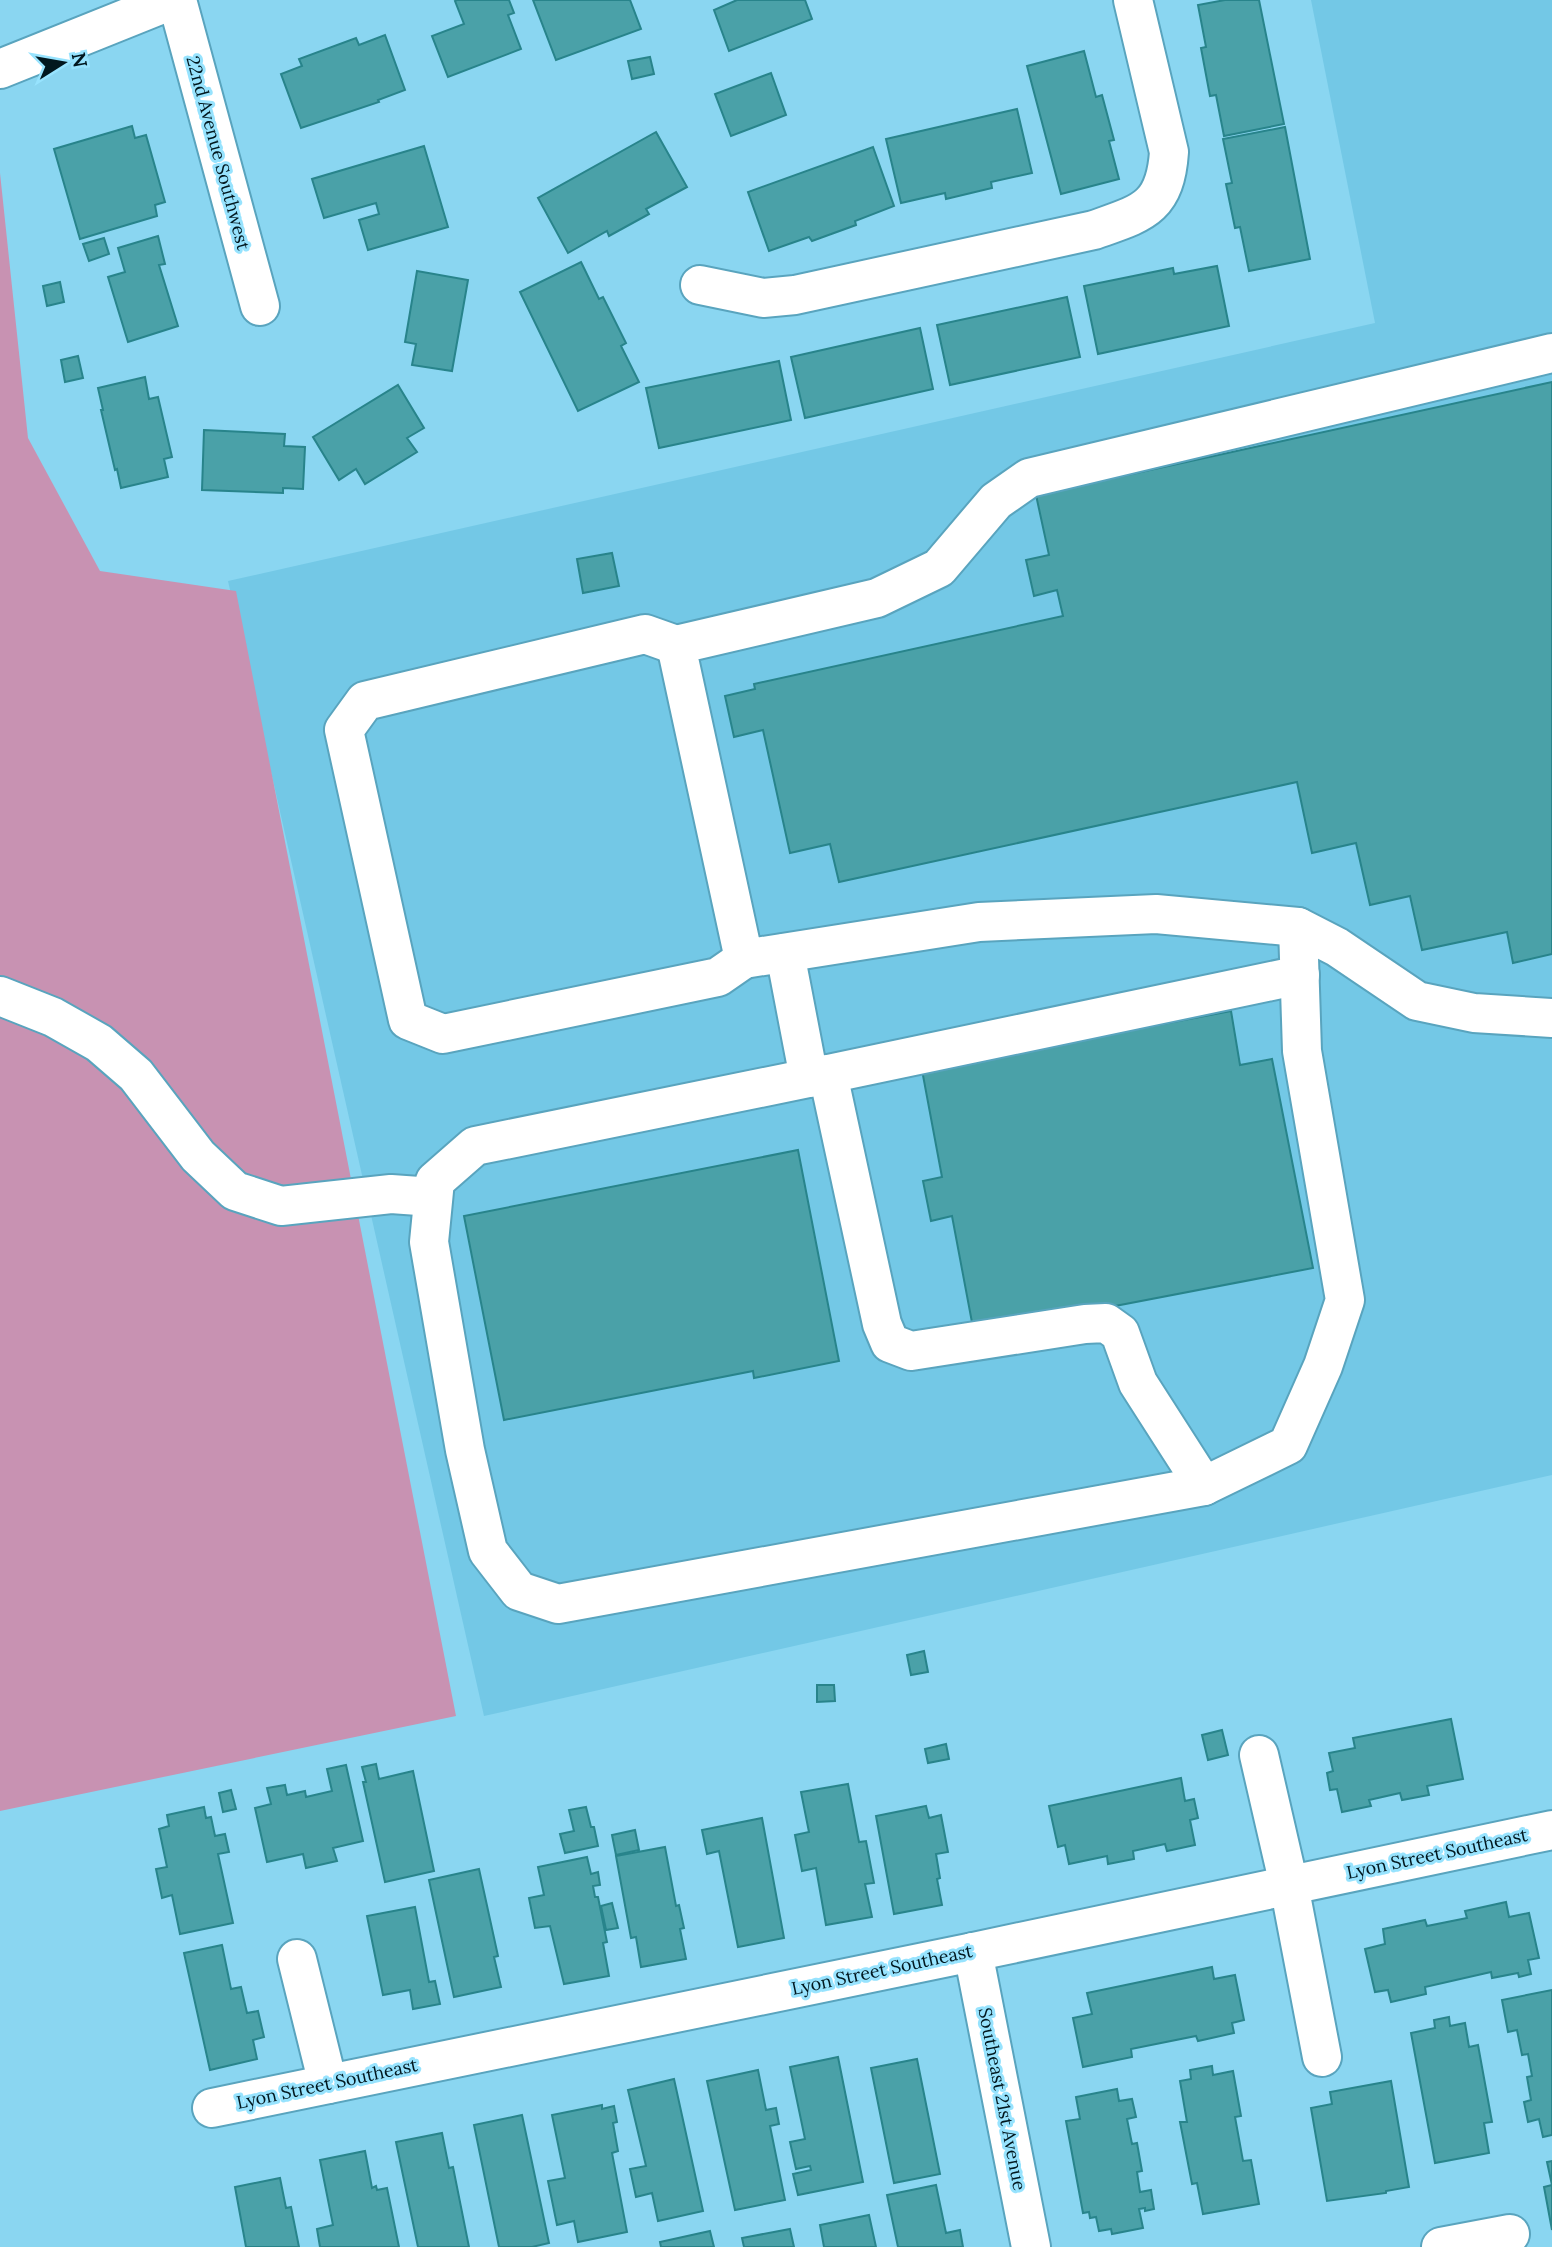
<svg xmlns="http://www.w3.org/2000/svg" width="1552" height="2247" font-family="Lora,serif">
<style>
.built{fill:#73c8e6}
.green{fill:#c892b2}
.building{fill:#4aa1a8;stroke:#28848b;stroke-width:2}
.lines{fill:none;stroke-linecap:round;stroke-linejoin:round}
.minor-casing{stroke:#59a4be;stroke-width:42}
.minor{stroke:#fff;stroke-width:38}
.labels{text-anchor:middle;stroke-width:6;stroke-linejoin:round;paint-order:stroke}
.street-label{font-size:18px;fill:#01171e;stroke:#97e3fe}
</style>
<rect width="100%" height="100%" fill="#8ad6f1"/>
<polygon class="built" points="1311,0 1552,0 1552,1475 484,1716 228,581 1375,323"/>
<polygon class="green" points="0,173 28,438 100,571 236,591 456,1716 0,1811"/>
<g class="building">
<polygon points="457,0 509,0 514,13 508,15 521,49 448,77 432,36 464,24 455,1"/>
<polygon points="533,0 630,0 641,29 556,60"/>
<polygon points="737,0 805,0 812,19 729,51 714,10"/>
<polygon points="1225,0 1259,0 1284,124 1224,136 1216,95 1210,96 1201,48 1206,47 1198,5"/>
<polygon points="385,35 405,90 378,100 379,102 301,128 281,74 302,66 299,59 356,38 359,45"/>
<polygon points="1084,51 1096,97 1102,95 1114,140 1109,141 1119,179 1061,194 1027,66"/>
<polygon points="650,57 654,74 632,79 628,61"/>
<polygon points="771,73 786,115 731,136 715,94"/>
<polygon points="1017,109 1032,173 991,182 992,188 946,199 945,193 901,203 886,139"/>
<polygon points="132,126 135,138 146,135 165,202 155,205 157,216 80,239 54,149"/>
<polygon points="1285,127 1310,259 1249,271 1240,227 1235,228 1226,184 1232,183 1223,139"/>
<polygon points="656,132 687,187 646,209 649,214 609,236 607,231 568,253 538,198"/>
<polygon points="424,146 448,227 368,250 359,220 379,214 376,203 324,218 312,179"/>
<polygon points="873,147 894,206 855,221 856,225 812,241 809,237 769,251 748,192"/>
<polygon points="158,236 165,264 159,265 178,326 128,342 108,277 125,272 118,248"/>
<polygon points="104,238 109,254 89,261 83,244"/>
<polygon points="581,262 599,299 603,297 626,343 621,346 639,382 578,411 520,292"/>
<polygon points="1217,266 1229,326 1098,354 1084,286 1173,268 1174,274"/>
<polygon points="417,271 468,280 452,371 412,365 416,344 405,342"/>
<polygon points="60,282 64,302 47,306 43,286"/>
<polygon points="1067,297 1080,357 950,385 937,325"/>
<polygon points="920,328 933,389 805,418 791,357"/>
<polygon points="78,356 83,378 65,382 61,360"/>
<polygon points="779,361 791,420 659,448 646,388"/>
<polygon points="145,377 149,399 158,397 172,457 164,459 168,477 121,488 117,469 115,470 101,410 103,410 98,388"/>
<polygon points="1552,382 1552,954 1513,963 1507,932 1422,950 1410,896 1370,905 1356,843 1312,853 1297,782 839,882 830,844 790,853 763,730 734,737 725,696 755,689 754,684 1063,616 1057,590 1034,596 1026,560 1049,555 1036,495"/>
<polygon points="398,385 424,428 407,438 417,452 365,484 356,469 339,480 313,437"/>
<polygon points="204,430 285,434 284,446 305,447 303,489 283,488 283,493 202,490"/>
<polygon points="612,553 619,586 583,593 577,559"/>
<polygon points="1231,1011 1240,1065 1272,1059 1313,1268 974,1333 952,1216 931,1221 923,1181 942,1177 922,1070"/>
<polygon points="798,1150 839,1361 754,1378 753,1371 504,1420 464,1216"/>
<polygon points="924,1651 928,1672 911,1675 907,1655"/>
<polygon points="817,1685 834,1685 835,1701 817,1702"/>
<polygon points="1451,1719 1463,1779 1427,1786 1429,1795 1402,1800 1400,1793 1369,1800 1371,1806 1342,1812 1337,1789 1330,1790 1327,1773 1333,1771 1329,1753 1355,1748 1353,1738"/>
<polygon points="1222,1730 1228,1755 1208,1760 1202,1735"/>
<polygon points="946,1744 949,1759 928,1763 925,1749"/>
<polygon points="376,1764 379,1779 413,1771 434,1871 385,1882 363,1782 366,1782 362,1767"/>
<polygon points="346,1765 363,1841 333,1848 337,1861 306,1868 303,1854 267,1862 255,1808 271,1804 267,1788 285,1785 287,1795 305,1791 306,1797 332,1791 327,1769"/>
<polygon points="1181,1778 1185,1801 1194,1799 1198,1818 1190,1820 1195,1845 1167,1851 1165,1844 1133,1851 1134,1859 1108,1864 1107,1856 1069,1864 1065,1845 1058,1847 1049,1806"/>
<polygon points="848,1784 859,1842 866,1841 874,1883 865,1884 872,1917 826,1925 816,1868 802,1871 795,1835 809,1832 801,1792"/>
<polygon points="231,1790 236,1809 223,1812 219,1793"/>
<polygon points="926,1806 929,1818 941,1815 948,1852 936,1854 940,1878 937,1879 942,1905 894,1914 876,1816"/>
<polygon points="204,1807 206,1818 211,1817 215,1836 225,1834 229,1852 218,1854 233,1923 180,1934 172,1895 162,1898 156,1869 167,1867 159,1829 169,1826 167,1815"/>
<polygon points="586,1807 591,1827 594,1827 598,1846 565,1853 560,1834 574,1831 569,1810"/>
<polygon points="762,1818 784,1938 738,1947 719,1851 707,1854 702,1830"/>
<polygon points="635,1830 639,1850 616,1855 612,1835"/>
<polygon points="665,1847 676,1906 679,1905 684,1928 680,1929 686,1959 641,1967 636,1937 631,1938 616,1856"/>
<polygon points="587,1857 591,1874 598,1872 600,1885 593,1886 595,1897 598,1897 607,1942 603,1943 609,1976 564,1984 550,1926 535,1928 529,1898 544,1895 538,1867"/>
<polygon points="479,1869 498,1956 494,1957 501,1987 454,1997 429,1880"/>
<polygon points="1506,1902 1509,1917 1529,1913 1539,1958 1528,1960 1531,1974 1519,1977 1518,1973 1492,1978 1491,1972 1425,1987 1426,1994 1391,2002 1388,1990 1375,1992 1365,1949 1385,1944 1383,1929 1425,1920 1427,1926 1467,1918 1465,1911"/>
<polygon points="612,1903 618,1928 606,1930 601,1906"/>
<polygon points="415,1907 429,1982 435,1981 440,2004 413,2009 410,1990 383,1995 367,1916"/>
<polygon points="222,1945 231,1989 241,1987 247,2013 258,2011 264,2037 253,2040 257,2059 210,2070 184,1953"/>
<polygon points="1212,1967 1214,1979 1235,1975 1244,2020 1232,2023 1234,2033 1198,2041 1196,2036 1131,2049 1132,2057 1083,2067 1073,2018 1092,2014 1087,1993"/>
<polygon points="1552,1990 1552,2135 1543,2137 1539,2119 1528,2122 1524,2102 1531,2100 1527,2077 1532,2076 1528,2054 1522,2055 1517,2030 1508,2032 1502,2000"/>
<polygon points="1449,2017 1450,2026 1465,2023 1469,2047 1478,2045 1492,2122 1484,2123 1489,2153 1435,2163 1411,2033 1435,2028 1434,2020"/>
<polygon points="838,2057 863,2182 798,2195 793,2174 811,2170 810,2166 796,2169 790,2142 805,2139 790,2067"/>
<polygon points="917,2059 940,2174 894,2183 871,2068"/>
<polygon points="1212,2066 1213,2075 1233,2071 1241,2116 1235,2117 1243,2161 1251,2160 1259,2204 1203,2214 1197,2183 1192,2184 1180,2122 1187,2122 1180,2081 1191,2079 1190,2070"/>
<polygon points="758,2070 766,2110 776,2108 779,2124 770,2126 785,2200 735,2210 707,2081"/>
<polygon points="674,2079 703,2211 658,2221 652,2193 636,2197 630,2169 646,2166 628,2090"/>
<polygon points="1391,2081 1409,2187 1386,2191 1386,2193 1327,2201 1311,2108 1332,2104 1330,2092"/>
<polygon points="1117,2089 1119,2101 1132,2099 1136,2117 1127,2119 1132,2144 1137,2143 1142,2171 1137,2172 1140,2192 1151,2190 1154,2209 1145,2211 1145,2208 1139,2209 1143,2228 1112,2234 1111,2229 1099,2231 1096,2217 1090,2218 1089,2212 1083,2213 1066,2121 1080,2119 1076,2097"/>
<polygon points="602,2105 602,2109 614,2106 617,2122 613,2123 618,2151 612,2153 627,2232 578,2242 574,2221 557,2225 548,2181 565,2178 552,2115"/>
<polygon points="522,2115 549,2243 532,2247 499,2247 474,2125"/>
<polygon points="442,2133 449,2168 453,2167 469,2247 418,2247 396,2142"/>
<polygon points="365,2151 372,2188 376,2186 377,2190 387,2188 399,2247 320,2247 317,2229 333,2225 320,2160"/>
<polygon points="1552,2161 1552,2230 1544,2187 1552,2185 1547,2162"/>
<polygon points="280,2178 286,2208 291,2207 299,2247 246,2247 235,2187"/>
<polygon points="936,2185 946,2233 960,2230 963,2247 898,2247 887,2195"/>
<polygon points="869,2215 876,2247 824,2247 820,2225"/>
<polygon points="790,2229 794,2247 744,2247 742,2238"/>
<polygon points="710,2231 714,2247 661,2247 660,2242"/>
</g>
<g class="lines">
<g class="minor-casing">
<g id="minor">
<polyline points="177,0 260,306"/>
<polyline points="0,69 172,0"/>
<path d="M 700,285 L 763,298 L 795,295 L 1094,230 C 1142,213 1165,209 1169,152 L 1133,0"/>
<polyline points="1552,353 1029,478 996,501 939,568 877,598 676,645 744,959 979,922 1156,914 1298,927 1337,947 1417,1001 1474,1013 1552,1018"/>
<polyline points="676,645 645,634 365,701 344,730 408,1020 443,1034 718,977 744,959"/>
<polyline points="785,953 809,1078 475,1146 435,1181 429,1242 465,1450 488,1551 519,1591 558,1604 1204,1486 1288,1445 1323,1366 1345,1300 1302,1051 1298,927"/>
<polyline points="0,996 53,1017 99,1043 136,1075 198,1156 235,1191 281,1206 391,1194 433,1197"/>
<polyline points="828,1074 882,1324 890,1343 911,1351 1085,1324 1106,1323 1120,1333 1138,1383 1204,1486"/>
<polyline points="809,1078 1300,975"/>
<polyline points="1259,1755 1289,1885 1322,2057"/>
<polyline points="973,1952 1031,2247"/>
<polyline points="297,1959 328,2084"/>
<polyline points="212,2108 973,1952 1552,1830"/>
<polyline points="1441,2247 1510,2234"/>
</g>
</g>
<use href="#minor" class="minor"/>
</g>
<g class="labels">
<g class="street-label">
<text transform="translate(218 153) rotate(75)" y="6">22nd Avenue Southwest</text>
<text transform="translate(1437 1854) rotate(-12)" y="6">Lyon Street Southeast</text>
<text transform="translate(882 1970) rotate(-12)" y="6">Lyon Street Southeast</text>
<text transform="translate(327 2084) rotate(-12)" y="6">Lyon Street Southeast</text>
<text transform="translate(1002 2099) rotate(79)" y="6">Southeast 21st Avenue</text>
</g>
</g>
<g transform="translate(63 63) rotate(79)" stroke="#97e3fe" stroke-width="5" paint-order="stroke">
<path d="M0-5L12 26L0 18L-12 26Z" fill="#01171e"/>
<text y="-10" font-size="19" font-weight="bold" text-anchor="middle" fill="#01171e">N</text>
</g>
</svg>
